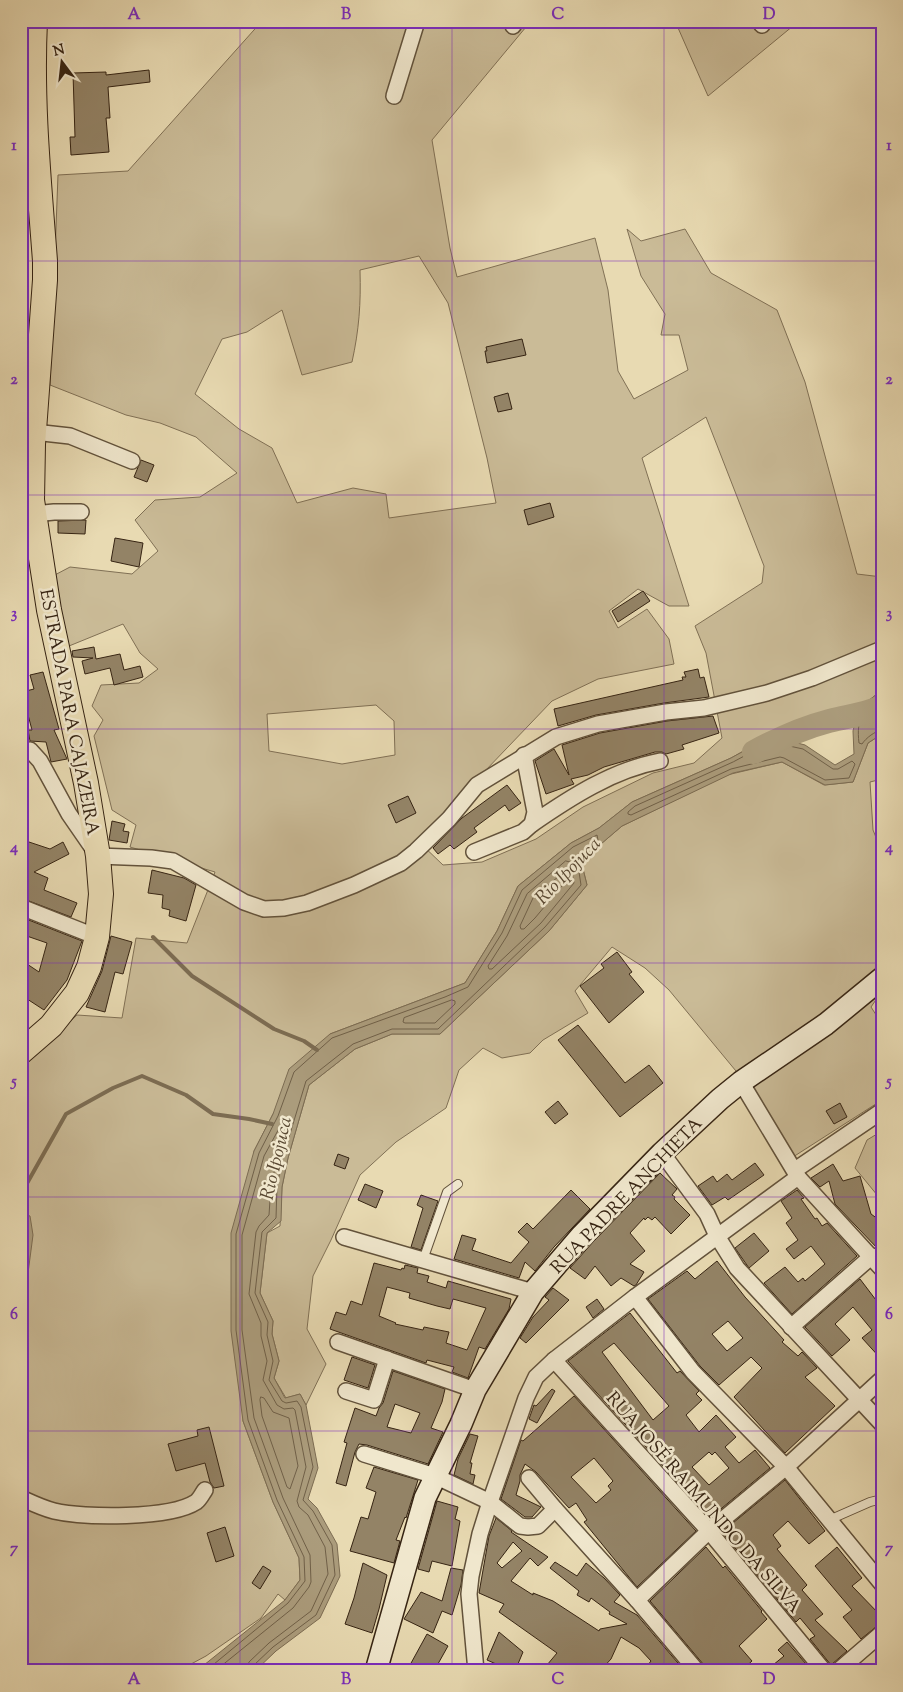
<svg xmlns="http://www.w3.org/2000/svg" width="903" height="1692" font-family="'Sorts Mill Goudy',serif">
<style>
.green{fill:#cabb97;stroke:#807055;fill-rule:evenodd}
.water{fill:#ab9c7c;stroke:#7c6c52}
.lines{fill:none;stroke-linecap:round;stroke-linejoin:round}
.shore{stroke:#706048;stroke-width:1}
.stream{stroke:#7c6c52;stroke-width:4}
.river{stroke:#ab9c7c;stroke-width:24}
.building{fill:#938366;stroke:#362413;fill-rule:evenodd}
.lane-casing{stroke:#62523b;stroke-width:10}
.street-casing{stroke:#62523b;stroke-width:18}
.secondary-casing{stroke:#362413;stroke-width:24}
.primary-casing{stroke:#362413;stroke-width:26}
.lane{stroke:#f0e7cd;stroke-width:8}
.street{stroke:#f0e7cd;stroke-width:15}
.secondary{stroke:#f0e7cd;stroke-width:21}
.primary{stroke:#e8dab2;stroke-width:24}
.grid{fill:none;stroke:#7b2cbf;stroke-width:1;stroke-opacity:0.55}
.labels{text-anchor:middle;stroke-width:5;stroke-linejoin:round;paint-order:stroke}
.street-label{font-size:18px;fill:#362413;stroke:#f0e7cd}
.water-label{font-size:19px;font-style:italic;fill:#594832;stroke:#f0e7cd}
.neatline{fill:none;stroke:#7b2cbf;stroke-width:2}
.grid-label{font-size:16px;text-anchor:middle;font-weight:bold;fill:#7b2cbf}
</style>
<rect width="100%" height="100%" fill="#e8dab2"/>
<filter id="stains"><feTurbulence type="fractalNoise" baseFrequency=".004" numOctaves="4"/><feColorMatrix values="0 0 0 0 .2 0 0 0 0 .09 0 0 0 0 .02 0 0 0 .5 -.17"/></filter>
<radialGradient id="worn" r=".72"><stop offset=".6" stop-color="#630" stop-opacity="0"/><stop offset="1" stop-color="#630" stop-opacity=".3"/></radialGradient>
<g class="green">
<path d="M 262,21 L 531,21 L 432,140 L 450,248 L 457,277 L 595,238 L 608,290 L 618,371 L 634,399 L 688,370 L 679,335 L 661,335 L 665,314 L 641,276 L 627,229 L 641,241 L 685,229 L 711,273 L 777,310 L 805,382 L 857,574 L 882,577 L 882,690 L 858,709 L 785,728 L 731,758 L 632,802 L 599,828 L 571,843 L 518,886 L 497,931 L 465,983 L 330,1034 L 273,1114 L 254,1151 L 243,1421 L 273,1502 L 299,1558 L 300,1580 L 285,1600 L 278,1594 L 261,1618 L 206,1656 L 178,1671 L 21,1671 L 21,1065 L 77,1015 L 122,1018 L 136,938 L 187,943 L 215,872 L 130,847 L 136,825 L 112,810 L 94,736 L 103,720 L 92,706 L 101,685 L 139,683 L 158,669 L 140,653 L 123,624 L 69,646 L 51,577 L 70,567 L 132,574 L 158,551 L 135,520 L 155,500 L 200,497 L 237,473 L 196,437 L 160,423 L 126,415 L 50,385 L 58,175 L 128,171 ZM 419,256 L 448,303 L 487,458 L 496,503 L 389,518 L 386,494 L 353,488 L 297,503 L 272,448 L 239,429 L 195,394 L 222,339 L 247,332 L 282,310 L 302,375 L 352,362 C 359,330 361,304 360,270 ZM 706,417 L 764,566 L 762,583 L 695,626 L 706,653 L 722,738 L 694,763 L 653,773 L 583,807 L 536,839 L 482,862 L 443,865 L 418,841 L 552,701 L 598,679 L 674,664 L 669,639 L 647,609 L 618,628 L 609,611 L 638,589 L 669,606 L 689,606 L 642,458 ZM 376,705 L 394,721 L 395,755 L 342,764 L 269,751 L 267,714 Z"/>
<polygon points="675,21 799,21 708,96"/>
<polygon points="882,734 882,779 870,782 873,830 882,852 882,991 871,1007 882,1024 882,1100 793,1157 750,1088 669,990 645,968 612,947 575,991 588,1013 543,1040 530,1053 502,1058 483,1048 459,1070 446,1108 396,1142 360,1175 331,1240 313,1276 307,1329 326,1364 306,1405 300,1394 286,1398 274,1378 279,1361 272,1334 273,1321 260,1293 267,1233 280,1226 282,1187 288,1158 309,1085 355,1049 392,1034 440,1034 549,931 587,885 581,861 622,826 727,775 782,762 824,785 853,782 868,743"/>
<polygon points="882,1131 882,1201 855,1168 867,1140"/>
</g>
<g class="water">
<polygon points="882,690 882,734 868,743 853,782 825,785 782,762 733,773 622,826 581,861 587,885 549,931 440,1034 392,1034 355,1049 309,1085 288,1158 282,1187 281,1221 267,1233 260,1293 273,1321 272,1334 279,1361 274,1378 285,1398 300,1394 306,1405 318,1468 308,1499 317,1508 337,1544 340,1576 320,1618 276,1651 255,1671 178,1671 204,1665 285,1600 300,1580 299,1558 273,1502 243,1421 231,1331 231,1233 254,1151 273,1114 289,1069 330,1034 465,983 497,931 518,886 571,843 599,828 632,802 731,758 771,736 805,745 835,765 854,754 853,731 858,709"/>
<polygon points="21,1213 30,1216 33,1235 27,1281 21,1286"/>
</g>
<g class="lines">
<g class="shore">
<path d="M 882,697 C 863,711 856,718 859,743 L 862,744 C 866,738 875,731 882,730"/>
<polygon points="771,742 803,749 833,769 838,769 852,761 855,764 849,778 825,780 784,758 780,757 731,769 631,815 628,814 628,812 635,806 733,762"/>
<polygon points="566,861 570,862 574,883 541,923 492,969 489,969 488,966 507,936 527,894"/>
<polygon points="562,874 565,875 566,881 535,918 524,929 521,929 520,926 533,898"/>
<polygon points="452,1000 455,1001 455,1004 435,1023 405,1023 403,1022 404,1018"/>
<polyline points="21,1218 26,1221 28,1235 21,1279"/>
<polygon points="261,1397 264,1398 273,1412 289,1418 298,1466 290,1489 287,1487 262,1416 260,1400"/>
<polyline points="202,1671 208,1669 288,1603 305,1581 304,1557 277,1500 248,1420 236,1330 236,1234 259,1153 278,1116 294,1072 332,1038 445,997 468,987 502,933 522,890 573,847 597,835 598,840 577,859 581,885 545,927 438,1029 392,1029 353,1044 306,1081 283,1157 277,1186 276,1218 262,1232 255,1293 268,1322 267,1335 273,1361 269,1380 282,1401 286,1403 297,1401 301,1407 313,1467 303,1500 313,1511 332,1545 335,1575 316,1615 273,1647 254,1665 253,1671"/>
<polyline points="215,1671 293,1608 309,1587 311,1582 310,1555 283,1498 254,1418 242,1330 242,1235 264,1156 282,1123 284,1121 286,1124 271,1185 269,1215 259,1226 256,1232 249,1294 261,1323 261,1336 267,1361 263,1380 277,1405 284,1409 293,1408 295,1410 306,1467 297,1501 299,1507 308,1515 325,1547 328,1574 311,1611 269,1643 249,1662 246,1671"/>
</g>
<g class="stream">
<polyline points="153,937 192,976 274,1029 304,1041 317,1050"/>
<polyline points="21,1194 66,1114 113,1088 142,1076 186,1095 213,1114 249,1119 272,1124"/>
</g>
<path class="river" d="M 754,752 C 778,739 802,728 829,721 C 847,716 864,715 882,707"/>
</g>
<g class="building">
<polygon points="149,70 150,82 108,87 110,118 106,118 109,152 71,155 70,137 75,137 73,73 106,72 106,75"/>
<polygon points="522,339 526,355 487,363 485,351 487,351 486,347"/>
<polygon points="508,393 512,409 498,412 494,397"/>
<polygon points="141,460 154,465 147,482 134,477"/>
<polygon points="550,503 554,517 528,525 524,510"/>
<polygon points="86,520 85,534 58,533 58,521"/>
<polygon points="115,538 143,543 139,567 111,561"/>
<polygon points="643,591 650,601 618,622 612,611"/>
<polygon points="94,647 96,659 120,654 124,670 140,666 143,677 114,685 110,668 85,674 82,661 93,658 73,657 72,651"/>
<polygon points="698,669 700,678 704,677 709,697 664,703 596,715 558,726 554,709 683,680 682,677 686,677 684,672"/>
<polygon points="43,672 59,729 54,730 67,759 51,762 46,742 30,741 28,730 32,730 22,692 34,689 30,675"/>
<polygon points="713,716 719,733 682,745 684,749 666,754 662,752 655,752 604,767 588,775 571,779 574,784 546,794 535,761 554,749 569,775 562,745 600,733 667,721"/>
<polygon points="507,785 521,803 509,811 505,805 474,828 477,832 454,849 450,845 438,854 433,848 462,818"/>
<polygon points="408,796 416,813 396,823 388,805"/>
<polygon points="112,821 125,824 123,831 129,832 127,843 109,840"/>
<polygon points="26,841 50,849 63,842 69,854 34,872 48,878 44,890 77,903 71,917 21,898 21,849"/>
<polygon points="152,870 184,878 196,885 186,921 169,916 170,910 162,908 163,895 148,893"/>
<polygon points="21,917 82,941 67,980 44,1010 21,995 21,960 39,972 47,943 21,934"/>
<polygon points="111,936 132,942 123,974 115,972 105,1012 86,1007 102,971"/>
<polygon points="617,952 632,972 629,974 644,992 609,1023 580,986 604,968 601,964"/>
<polygon points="578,1025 625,1083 649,1065 663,1083 620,1117 558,1040"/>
<polygon points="558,1101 568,1114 555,1124 545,1112"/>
<polygon points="840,1103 847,1117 834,1124 826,1111"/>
<polygon points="338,1154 349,1158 345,1169 334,1165"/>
<polygon points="755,1163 764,1175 728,1200 725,1197 712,1205 698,1186 713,1176 717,1182 727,1174 732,1180"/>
<polygon points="833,1164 843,1181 860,1176 871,1214 882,1222 882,1255 879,1250 835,1204 829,1181 820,1187 811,1178"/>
<polygon points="660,1173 677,1189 672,1195 675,1197 674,1199 690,1215 671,1234 655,1217 652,1220 648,1217 645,1220 644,1218 630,1233 645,1251 630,1264 644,1272 636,1285 634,1286 621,1278 611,1286 595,1266 585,1279 570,1268 593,1242"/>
<polygon points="365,1184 383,1191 376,1208 358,1200"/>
<polygon points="571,1190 590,1209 554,1247 535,1271 525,1262 519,1278 454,1259 462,1235 476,1239 472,1250 511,1263 529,1242 518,1232 527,1223 533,1229"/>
<polygon points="797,1190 804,1198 801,1199 815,1219 817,1218 822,1226 827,1223 857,1256 792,1314 764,1283 785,1267 798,1282 803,1278 805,1281 825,1264 811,1246 794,1259 786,1249 798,1240 786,1223 792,1218 781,1201"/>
<polygon points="421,1195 438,1201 421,1250 411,1247 423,1208 417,1205"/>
<polygon points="754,1233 769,1251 749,1268 735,1248"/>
<path d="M 717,1261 L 745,1297 L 784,1340 L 782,1342 L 798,1356 L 802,1352 L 817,1368 L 805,1377 L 835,1406 L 785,1453 L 734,1397 L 762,1368 L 751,1357 L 719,1385 L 700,1366 L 648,1299 L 687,1271 L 695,1279 ZM 728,1321 L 743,1338 L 727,1351 L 712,1334 Z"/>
<path d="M 374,1263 L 401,1270 L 402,1268 L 404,1269 L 405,1265 L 418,1268 L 417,1273 L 429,1276 L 427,1282 L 446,1288 L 448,1281 L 511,1299 L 509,1309 L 485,1349 L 479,1347 L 468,1378 L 452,1372 L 454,1367 L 427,1360 L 426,1363 L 330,1329 L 336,1312 L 346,1315 L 351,1301 L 362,1305 ZM 387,1287 L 410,1293 L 409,1298 L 437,1306 L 450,1309 L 453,1299 L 486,1308 L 467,1350 L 446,1343 L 449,1332 L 424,1327 L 423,1330 L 395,1324 L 396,1323 L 379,1316 Z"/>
<polygon points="860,1279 882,1308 882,1360 862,1338 872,1330 853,1307 835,1324 850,1340 832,1356 805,1327"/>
<polygon points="553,1288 569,1300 526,1343 520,1338 533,1317 549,1300 545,1297"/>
<polygon points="597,1299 604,1309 593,1318 586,1307"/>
<path d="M 630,1313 L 677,1373 L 680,1371 L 699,1391 L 696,1394 L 702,1400 L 686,1415 L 699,1432 L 716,1415 L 736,1437 L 725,1447 L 739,1463 L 755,1450 L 770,1468 L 710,1518 L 568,1361 ZM 614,1343 L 669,1406 L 653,1420 L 602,1352 ZM 709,1452 L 712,1455 L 715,1452 L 729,1468 L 709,1485 L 692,1467 Z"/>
<polygon points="352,1357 375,1365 368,1388 344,1380"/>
<path d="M 393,1371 L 445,1389 L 442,1402 L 431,1428 L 443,1432 L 428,1464 L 367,1445 L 359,1444 L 355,1452 L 346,1486 L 336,1483 L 347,1443 L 344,1442 L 355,1408 L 376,1416 L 379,1408 L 383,1403 ZM 395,1404 L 420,1413 L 411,1433 L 387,1427 Z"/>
<polygon points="552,1389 555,1391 537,1423 529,1419 534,1405 536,1406"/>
<path d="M 574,1396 L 696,1531 L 637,1587 L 584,1522 L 587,1520 L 576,1503 L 569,1508 L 536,1472 L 525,1464 L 520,1475 L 520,1481 L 516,1495 L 541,1507 L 532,1517 L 525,1517 L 501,1499 L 521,1440 L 523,1441 ZM 594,1458 L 613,1481 L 608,1486 L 611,1490 L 596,1503 L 571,1477 Z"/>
<polygon points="209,1427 224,1486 214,1488 210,1482 205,1463 176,1471 168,1444 198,1436 197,1430"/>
<polygon points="470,1434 478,1436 470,1463 472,1463 470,1474 475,1475 473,1484 454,1475 458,1459"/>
<polygon points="374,1467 418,1480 406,1518 405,1517 396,1540 400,1541 394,1563 350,1551 361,1517 368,1519 376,1492 366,1488"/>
<polygon points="785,1480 825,1531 809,1544 788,1521 773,1535 781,1546 777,1549 807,1585 802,1590 823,1614 815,1620 847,1651 831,1665 810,1639 815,1636 800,1618 796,1622 722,1532"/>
<polygon points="437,1501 458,1507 455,1519 460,1521 452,1566 432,1561 429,1572 418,1569"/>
<path d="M 496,1518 L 512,1531 L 511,1532 L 548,1557 L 538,1566 L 530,1558 L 511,1581 L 533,1595 L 533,1593 L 553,1601 L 599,1631 L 600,1629 L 627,1624 L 609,1614 L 610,1612 L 591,1598 L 589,1602 L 577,1595 L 579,1591 L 550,1568 L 555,1562 L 577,1576 L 586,1563 L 604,1578 L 620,1595 L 614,1602 L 637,1615 L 683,1669 L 681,1671 L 643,1671 L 651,1661 L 639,1648 L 621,1637 L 611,1659 L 600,1671 L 542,1671 L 557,1653 L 499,1612 L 504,1604 L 479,1593 L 489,1536 ZM 513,1542 L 522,1551 L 502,1568 L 497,1563 Z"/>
<polygon points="225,1527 234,1556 216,1562 207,1533"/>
<polygon points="706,1547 723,1568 725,1566 762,1611 761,1612 767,1619 739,1646 752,1661 741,1671 709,1671 650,1601"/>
<polygon points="837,1547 862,1578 852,1586 882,1617 882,1622 861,1639 843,1617 852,1610 815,1566"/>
<polygon points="363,1563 387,1575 379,1609 372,1633 345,1624 354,1598"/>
<polygon points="263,1566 271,1571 260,1589 252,1583"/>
<polygon points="451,1568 463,1570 461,1585 452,1615 442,1611 433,1633 404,1619 421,1592 442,1601"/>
<polygon points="499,1632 523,1652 515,1671 512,1671 487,1660"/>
<polygon points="427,1634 448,1646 434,1671 413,1671 415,1666 410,1665"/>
<polygon points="787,1642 800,1657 812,1671 779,1671 773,1665 784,1656 778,1650"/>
</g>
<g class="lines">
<g class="lane-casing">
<g id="lane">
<polyline points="423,1260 447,1192 458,1184"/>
<polyline points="829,1520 870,1502 882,1499"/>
</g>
</g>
<g class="street-casing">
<g id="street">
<polyline points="759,21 762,25"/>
<polyline points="513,26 516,21"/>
<polyline points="394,96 417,21"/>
<polyline points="34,432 70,436 132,461"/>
<polyline points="34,514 54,512 81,512"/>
<polyline points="30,750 40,761 69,814 98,856 151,858 173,861 244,902 264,909 284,908 307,903 354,885 401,863 416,851 449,819 477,785 556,737 598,724 666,712 704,708 767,693 812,678 882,649"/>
<path d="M 532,824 C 571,797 613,770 660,761"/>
<polyline points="474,852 523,832 532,824 535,812 524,755"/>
<polyline points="21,907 97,937"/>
<polyline points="741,1082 798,1177 882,1269"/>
<polyline points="662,1153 707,1214 717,1236 737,1268 882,1424"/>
<polyline points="795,1170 882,1111"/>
<polyline points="344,1237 533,1292"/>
<polyline points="635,1297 693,1372 786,1467 882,1584"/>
<polyline points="791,1327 872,1256"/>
<polyline points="338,1342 475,1390"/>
<polyline points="554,1360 709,1531 824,1671"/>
<polyline points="346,1391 374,1400 387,1359"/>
<polyline points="364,1454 435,1476 490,1502 520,1526 528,1527 538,1526 555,1509"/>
<polyline points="529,1478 555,1509 637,1600 697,1671"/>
<path d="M 21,1498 C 32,1503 42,1508 54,1511 C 84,1518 170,1519 196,1502 C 200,1499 202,1494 205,1490"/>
<polyline points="637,1600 709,1531 786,1467 882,1379"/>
<polyline points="476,1671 469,1594 471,1576 480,1534 490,1502 526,1398 536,1377 554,1360 635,1297 798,1177"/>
<polyline points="838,1671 882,1633"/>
</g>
</g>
<g class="secondary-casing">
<polyline id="secondary" points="376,1671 425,1498 461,1424 475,1390 533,1292 581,1236 662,1153 720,1099 741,1082 826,1024 882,978"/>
</g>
<g class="primary-casing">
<path id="primary" d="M 21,1052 L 51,1026 L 77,993 L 89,967 L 97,937 L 101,894 L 98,856 L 86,783 L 49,610 L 32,500 L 33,444 L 45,280 L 45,261 C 39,181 31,102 35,21"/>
</g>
<use href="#lane" class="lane"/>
<use href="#street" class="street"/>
<use href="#secondary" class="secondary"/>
<use href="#primary" class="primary"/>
</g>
<path class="grid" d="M 240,21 L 240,1671M 452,21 L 452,1671M 664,21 L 664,1671M 21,261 L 882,261M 21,495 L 882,495M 21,729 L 882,729M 21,963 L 882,963M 21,1197 L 882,1197M 21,1431 L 882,1431"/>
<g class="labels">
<g class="street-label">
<text transform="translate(70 712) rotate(79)" y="6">ESTRADA PARA CAJAZEIRA</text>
<text transform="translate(626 1195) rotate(-46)" y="6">RUA PADRE ANCHIETA</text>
<text transform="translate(704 1502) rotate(49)" y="6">RUA JOSÉ RAIMUNDO DA SILVA</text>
</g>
<g class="water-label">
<text transform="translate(567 870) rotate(-46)" y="7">Rio Ipojuca</text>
<text transform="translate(275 1158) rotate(-77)" y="7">Rio Ipojuca</text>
</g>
</g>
<rect width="903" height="1692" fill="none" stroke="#e8dab2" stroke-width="55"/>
<g transform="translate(62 62) rotate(345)" stroke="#f0e7cd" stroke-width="4" paint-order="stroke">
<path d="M0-4L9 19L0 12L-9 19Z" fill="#362413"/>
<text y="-8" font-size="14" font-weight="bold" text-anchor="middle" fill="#362413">N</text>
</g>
<rect x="28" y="28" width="848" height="1636" class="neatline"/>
<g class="grid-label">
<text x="134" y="19">A</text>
<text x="346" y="19">B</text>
<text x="558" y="19">C</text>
<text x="769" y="19">D</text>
<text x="14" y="150">1</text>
<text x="889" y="150">1</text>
<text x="14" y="384">2</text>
<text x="889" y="384">2</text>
<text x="14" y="618">3</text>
<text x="889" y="618">3</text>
<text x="14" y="852">4</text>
<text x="889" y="852">4</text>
<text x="14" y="1086">5</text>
<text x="889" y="1086">5</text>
<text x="14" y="1319">6</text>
<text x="889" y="1319">6</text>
<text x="14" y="1553">7</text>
<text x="889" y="1553">7</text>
<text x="134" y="1684">A</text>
<text x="346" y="1684">B</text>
<text x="558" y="1684">C</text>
<text x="769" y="1684">D</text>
</g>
<rect width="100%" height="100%" filter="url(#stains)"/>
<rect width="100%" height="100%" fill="url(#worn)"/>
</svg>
